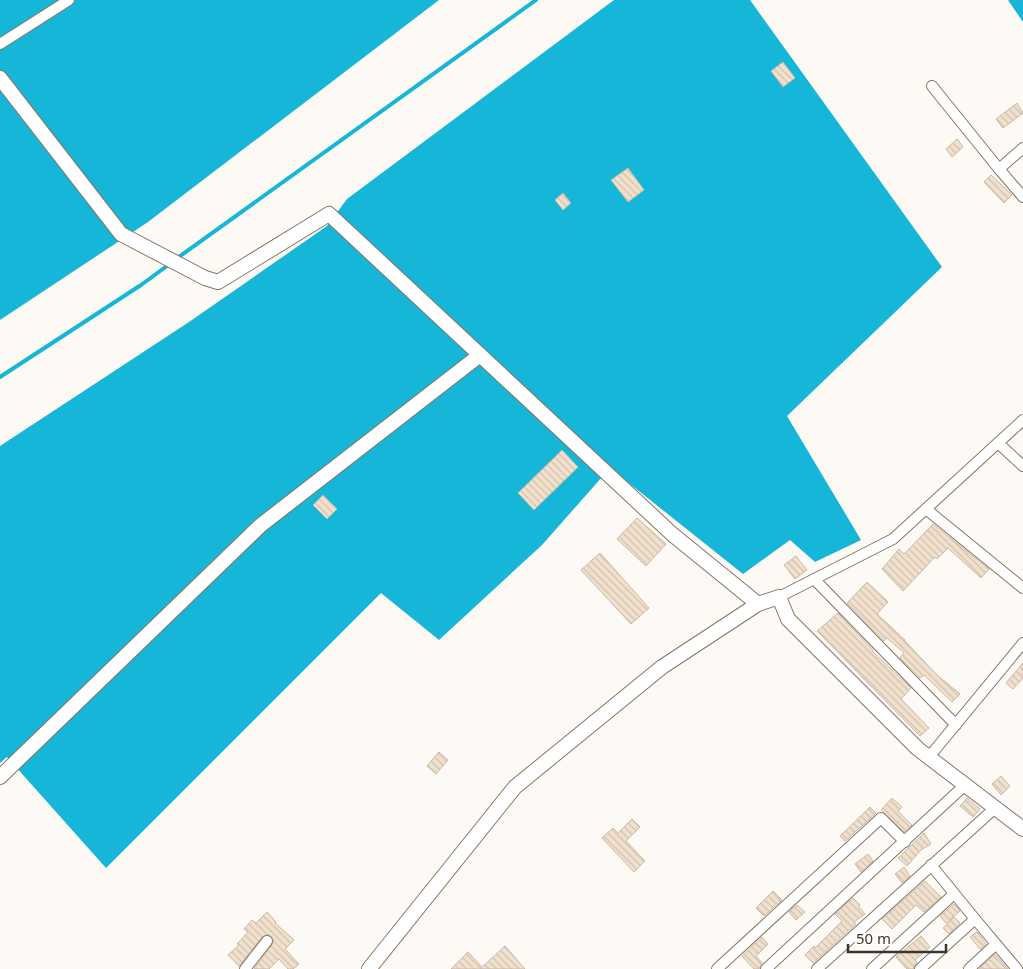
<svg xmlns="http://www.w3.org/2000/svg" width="1023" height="969" font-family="'Noto Sans',sans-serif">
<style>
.water{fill:#15b6d7}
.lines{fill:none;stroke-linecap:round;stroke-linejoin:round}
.stream{stroke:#15b6d7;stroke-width:4}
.building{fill:url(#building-back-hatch);stroke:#cab9a6}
.street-casing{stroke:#867665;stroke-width:12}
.secondary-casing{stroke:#867665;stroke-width:16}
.street{stroke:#fff;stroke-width:10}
.secondary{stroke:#fff;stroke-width:14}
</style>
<defs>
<pattern id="building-back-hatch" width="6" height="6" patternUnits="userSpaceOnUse" patternTransform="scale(1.25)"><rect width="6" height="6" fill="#f1e0cc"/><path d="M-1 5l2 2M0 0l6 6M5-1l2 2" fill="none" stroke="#d0c1b0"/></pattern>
</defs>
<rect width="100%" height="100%" fill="#fdf9f5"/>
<g class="water">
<polygon points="0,0 439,0 148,222 0,320"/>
<polygon points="614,0 750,0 942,267 787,416 861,540 815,562 790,540 743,574 610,468 542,545 439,640 381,593 106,868 7,757 0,763 0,446 189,322 327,226 347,199"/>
<polygon points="1008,0 1023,0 1023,22"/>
</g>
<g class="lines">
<g class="stream">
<polyline points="176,259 536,0"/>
<polyline points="0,377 141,285 171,263"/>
</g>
</g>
<g class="building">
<polygon points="783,62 795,78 783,87 771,71"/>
<polygon points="1017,103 1023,113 1003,128 996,119"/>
<polygon points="957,139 963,147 952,157 946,149"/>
<polygon points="628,168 644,190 628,202 611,180"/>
<polygon points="991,175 1012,195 1004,203 984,182"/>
<polygon points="563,193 571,203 563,210 555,200"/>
<polygon points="562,450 578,467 534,510 518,493"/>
<polygon points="323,495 337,509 327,519 313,505"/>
<polygon points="637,518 666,544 646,566 617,539"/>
<polygon points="933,524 989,569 981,578 948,548 937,559 935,557 903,591 882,569 899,549 904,554"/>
<polygon points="600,553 649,608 631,624 581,570"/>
<polygon points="796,556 807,570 795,579 784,565"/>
<polygon points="867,582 888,602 877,614 905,640 904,640 937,675 960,694 952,702 924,675 920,678 900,658 904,653 887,638 884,641 847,603"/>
<polygon points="838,613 873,650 872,651 911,688 901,699 929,728 920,736 817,631"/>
<polygon points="1023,663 1023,678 1013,689 1006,683"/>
<polygon points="439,752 448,760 436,774 427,766"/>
<polygon points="1001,776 1010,786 1001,795 992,784"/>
<polygon points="892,798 902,807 898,811 912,825 904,832 881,810"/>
<polygon points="967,798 980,809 973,817 960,806"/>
<polygon points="870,807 876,813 845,841 840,836"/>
<polygon points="632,819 640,827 626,841 645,861 634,872 602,838 613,828 618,833"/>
<polygon points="924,833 931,844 921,850 907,866 898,858"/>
<polygon points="868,854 873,861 861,872 855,864"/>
<polygon points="904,867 910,876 902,883 895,874"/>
<polygon points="925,881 941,897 924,912 916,905 892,929 882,919"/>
<polygon points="773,891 782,900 764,916 756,908"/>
<polygon points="853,898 860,905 858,906 865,914 854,922 856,924 813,963 805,955 814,946 815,948 842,921 835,914"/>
<polygon points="954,904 960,911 946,923 940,916"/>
<polygon points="797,905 805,912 796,920 789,912"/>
<polygon points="267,912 276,922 275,923 294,940 285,949 299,964 293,969 288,969 279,959 269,969 254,969 274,942 273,938 268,934 262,937 239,966 228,955 239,945 237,944 248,932 244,929 252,920 256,923"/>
<polygon points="954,917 960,923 949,934 943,928"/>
<polygon points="977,932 986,944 980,949 970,937"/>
<polygon points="921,936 930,947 915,960 917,962 913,969 907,969 896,957"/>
<polygon points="762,937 768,944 756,956 762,963 759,969 754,969 742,956"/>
<polygon points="505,946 525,969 451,969 468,952 482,967"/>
<polygon points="995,954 1008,969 979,969"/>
</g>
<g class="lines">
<g class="street-casing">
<g id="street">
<polyline points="0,44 69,0"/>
<polyline points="932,86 999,169"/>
<polyline points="1023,148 999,169 1023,197"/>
<polyline points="998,443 1023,466"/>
<polyline points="926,509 1023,588"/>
<polyline points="814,579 956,725"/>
<polyline points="779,597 893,539 1023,420"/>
<polyline points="929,757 1023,643"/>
<polyline points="975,919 1017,969"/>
<polyline points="245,969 267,941"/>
<polyline points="717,969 881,818 905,842"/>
<polyline points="766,969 965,785"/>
<polyline points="817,969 995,808"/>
<polyline points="872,969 954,894"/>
<polyline points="920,969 975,919 931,865"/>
<polyline points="969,969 995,945"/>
</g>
</g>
<g class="secondary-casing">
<g id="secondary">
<polyline points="0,78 121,234 205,278 218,282 329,214 672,534 758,604"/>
<polyline points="0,777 261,525 480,355"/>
<polyline points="369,969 515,787 662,667 758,604 779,597 788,619 918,749 1023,829"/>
</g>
</g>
<use href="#street" class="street"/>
<use href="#secondary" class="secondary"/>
</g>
<path d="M848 944v8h98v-8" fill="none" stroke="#3c352d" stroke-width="2.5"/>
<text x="856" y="944" font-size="15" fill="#3c352d" stroke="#ffffff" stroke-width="4" paint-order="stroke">50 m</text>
</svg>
